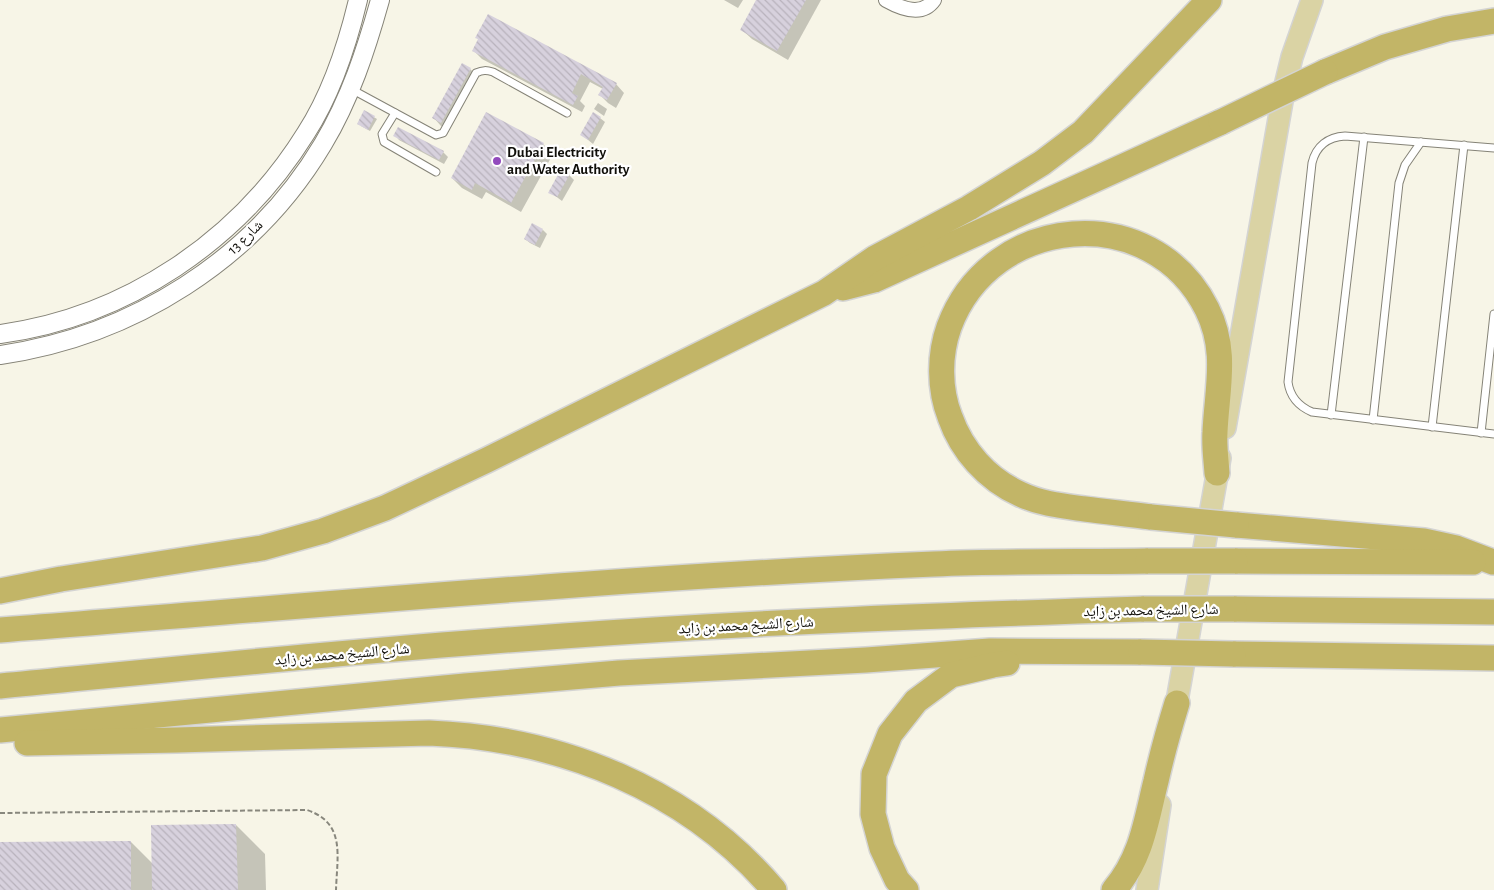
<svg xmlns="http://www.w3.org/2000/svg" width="1494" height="890" font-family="'Alegreya Sans','Noto Naskh Arabic',sans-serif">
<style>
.shadow{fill:#0003}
.building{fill:url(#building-back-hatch)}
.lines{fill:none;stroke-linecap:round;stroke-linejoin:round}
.service-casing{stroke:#858377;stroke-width:9}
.minor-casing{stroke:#858377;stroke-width:16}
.tertiary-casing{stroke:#858377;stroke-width:20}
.primary-casing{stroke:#d4d4d3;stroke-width:24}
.motorway-casing{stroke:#d4d4d3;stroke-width:28}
.path{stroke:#88877d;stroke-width:2;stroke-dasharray:5 2.5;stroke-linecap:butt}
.service{stroke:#fff;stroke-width:7}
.minor{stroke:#fff;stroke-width:14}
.tertiary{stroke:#fff;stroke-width:18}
.primary{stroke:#dad3a4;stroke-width:21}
.motorway{stroke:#c2b567;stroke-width:25}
.motorway-bridge-casing{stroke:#d4d4d3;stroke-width:28;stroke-linecap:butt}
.motorway-bridge{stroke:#c2b567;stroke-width:25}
.poi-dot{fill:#924abd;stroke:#fff;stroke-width:2}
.labels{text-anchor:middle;stroke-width:4.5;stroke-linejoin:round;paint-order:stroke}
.poi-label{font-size:15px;font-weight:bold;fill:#100f0a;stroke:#fff;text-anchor:start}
.street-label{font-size:15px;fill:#100f0a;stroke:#fff}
</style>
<defs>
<pattern id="building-back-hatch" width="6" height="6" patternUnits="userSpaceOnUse" patternTransform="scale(1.25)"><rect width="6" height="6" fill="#d7d1dd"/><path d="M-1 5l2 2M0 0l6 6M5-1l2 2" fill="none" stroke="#b8b2bc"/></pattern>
</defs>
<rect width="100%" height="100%" fill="#f7f5e7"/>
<g class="shadow">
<polygon points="724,0 743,0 738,8"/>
<polygon points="758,0 821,0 788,60 752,39 741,29"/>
<polygon points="477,38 616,84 624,93 616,108 608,103 600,95 603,89 590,82 580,101 585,106 582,112 482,59 473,50 479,40"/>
<polygon points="470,69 478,76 449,130 441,126 434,118"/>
<polygon points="598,103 607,109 604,116 594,109"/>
<polygon points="365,112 377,119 370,131 361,126"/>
<polygon points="600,118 605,122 593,144 582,135"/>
<polygon points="398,129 443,152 448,157 444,164 399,140 395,135"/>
<polygon points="543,144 553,154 521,212 486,192 482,199 462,188 452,178"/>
<polygon points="569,175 574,180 562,201 550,192"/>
<polygon points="543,230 547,234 540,248 530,243 525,239"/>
<polygon points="236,825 265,854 266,890 0,890 0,843 131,842 153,864"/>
</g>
<g class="building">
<polygon points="756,0 806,0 777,51 740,30"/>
<polygon points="488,14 617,83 607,100 598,95 603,87 581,74 572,93 578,96 573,105 472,51 478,39 475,38"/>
<polygon points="462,63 471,68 441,123 432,118"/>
<polygon points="364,110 375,116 368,130 357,124"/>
<polygon points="486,112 544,143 511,203 475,183 472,190 451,178"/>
<polygon points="593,112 601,117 588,140 580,135"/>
<polygon points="398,127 444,151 439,160 393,136"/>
<polygon points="561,169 570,174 557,197 548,193"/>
<polygon points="532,223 543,229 535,245 524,239"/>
<polygon points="236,824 238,890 152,890 151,825"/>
<polygon points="131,841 131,890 0,890 0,842"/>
</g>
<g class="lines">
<g class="service-casing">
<g id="service">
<path d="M 351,89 L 436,135 L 443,133 L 476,73 C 483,70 486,70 493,72 L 567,113"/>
<polyline points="395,113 382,134 384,142 436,172"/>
<path d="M 1494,148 L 1345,136 C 1328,137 1316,146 1312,163 L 1288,382 C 1290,397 1298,406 1312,412 L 1494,434"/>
<polyline points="1331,415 1364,137"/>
<polyline points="1373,420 1399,183 1405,165 1421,142"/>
<polyline points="1432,427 1464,145"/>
<polyline points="1481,433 1494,314"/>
</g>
</g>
<g class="minor-casing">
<path id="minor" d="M 886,0 C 902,9 922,17 934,0"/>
</g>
<g class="tertiary-casing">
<g id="tertiary">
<path d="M 0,334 C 126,317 239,241 306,133 C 332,93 347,46 358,0"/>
<path d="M 0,355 C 132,336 254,260 323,144 C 350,99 366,50 380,0"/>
</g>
</g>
<g class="primary-casing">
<g id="primary">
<polyline points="1225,428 1284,90 1292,57 1312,0"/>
<polyline points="1174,718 1220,458"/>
<polyline points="1147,890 1160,805"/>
</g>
</g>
<g class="motorway-casing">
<g id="motorway">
<polyline points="1325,72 1385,47 1447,29 1494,21"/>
<polyline points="843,288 874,280 1221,122"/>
<path d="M 1151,517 C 1129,514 1107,512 1085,509 C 1063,506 1041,504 1020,494 C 987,479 962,451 950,417 C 939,389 939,355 949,327 C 991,213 1152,199 1207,309 C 1228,351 1217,388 1215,432 C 1214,446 1216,459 1217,473"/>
<polyline points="1236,525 1424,541 1456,548 1493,562"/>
<polyline points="1235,561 1473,562"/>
<polyline points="0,591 61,579 262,548 323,531 385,508 487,460 824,293 875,258 969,208 1042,163 1083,132 1209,0"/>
<polyline points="1234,609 1494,612"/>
<path d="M 0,630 C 311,606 622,577 934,564 C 1005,561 1077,562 1148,561"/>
<polyline points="1233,654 1494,658"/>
<path d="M 0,686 C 187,668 375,649 563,636 C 756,622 950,615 1144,609"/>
<polyline points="0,730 465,686 619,673 866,660 990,651 1141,652"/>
<path d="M 27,743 L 177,740 L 429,733 C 560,738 688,789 774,890"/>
<polyline points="906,890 897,880 882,848 873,814 874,774 890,734 916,701 951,675 993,665 1007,663"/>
<path d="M 1114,890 C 1142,857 1146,821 1156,781 C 1162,754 1169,729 1177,703"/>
</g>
</g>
<path class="path" d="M 0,813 L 307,810 C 346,823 337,856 336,890"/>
<use href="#service" class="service"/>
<use href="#minor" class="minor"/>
<use href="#tertiary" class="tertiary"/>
<use href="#primary" class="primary"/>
<use href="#motorway" class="motorway"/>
<g class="motorway-bridge-casing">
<g id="motorway-bridge">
<polyline points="1221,122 1325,72"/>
<polyline points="1151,517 1236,525"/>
<polyline points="1148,561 1235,561"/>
<polyline points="1144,609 1234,609"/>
<polyline points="1141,652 1233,654"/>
</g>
</g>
<use href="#motorway-bridge" class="motorway-bridge"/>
</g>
<circle class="poi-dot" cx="497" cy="161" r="5"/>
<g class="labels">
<g class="poi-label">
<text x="507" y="157">Dubai Electricity<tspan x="507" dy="17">and Water Authority</tspan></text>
</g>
<g class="street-label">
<text transform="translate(245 237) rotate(-44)" y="5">شارع 13</text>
<text transform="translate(1151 610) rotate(-1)" y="5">شارع الشيخ محمد بن زايد</text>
<text transform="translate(746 625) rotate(-3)" y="5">شارع الشيخ محمد بن زايد</text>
<text transform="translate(342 654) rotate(-5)" y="5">شارع الشيخ محمد بن زايد</text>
</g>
</g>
</svg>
